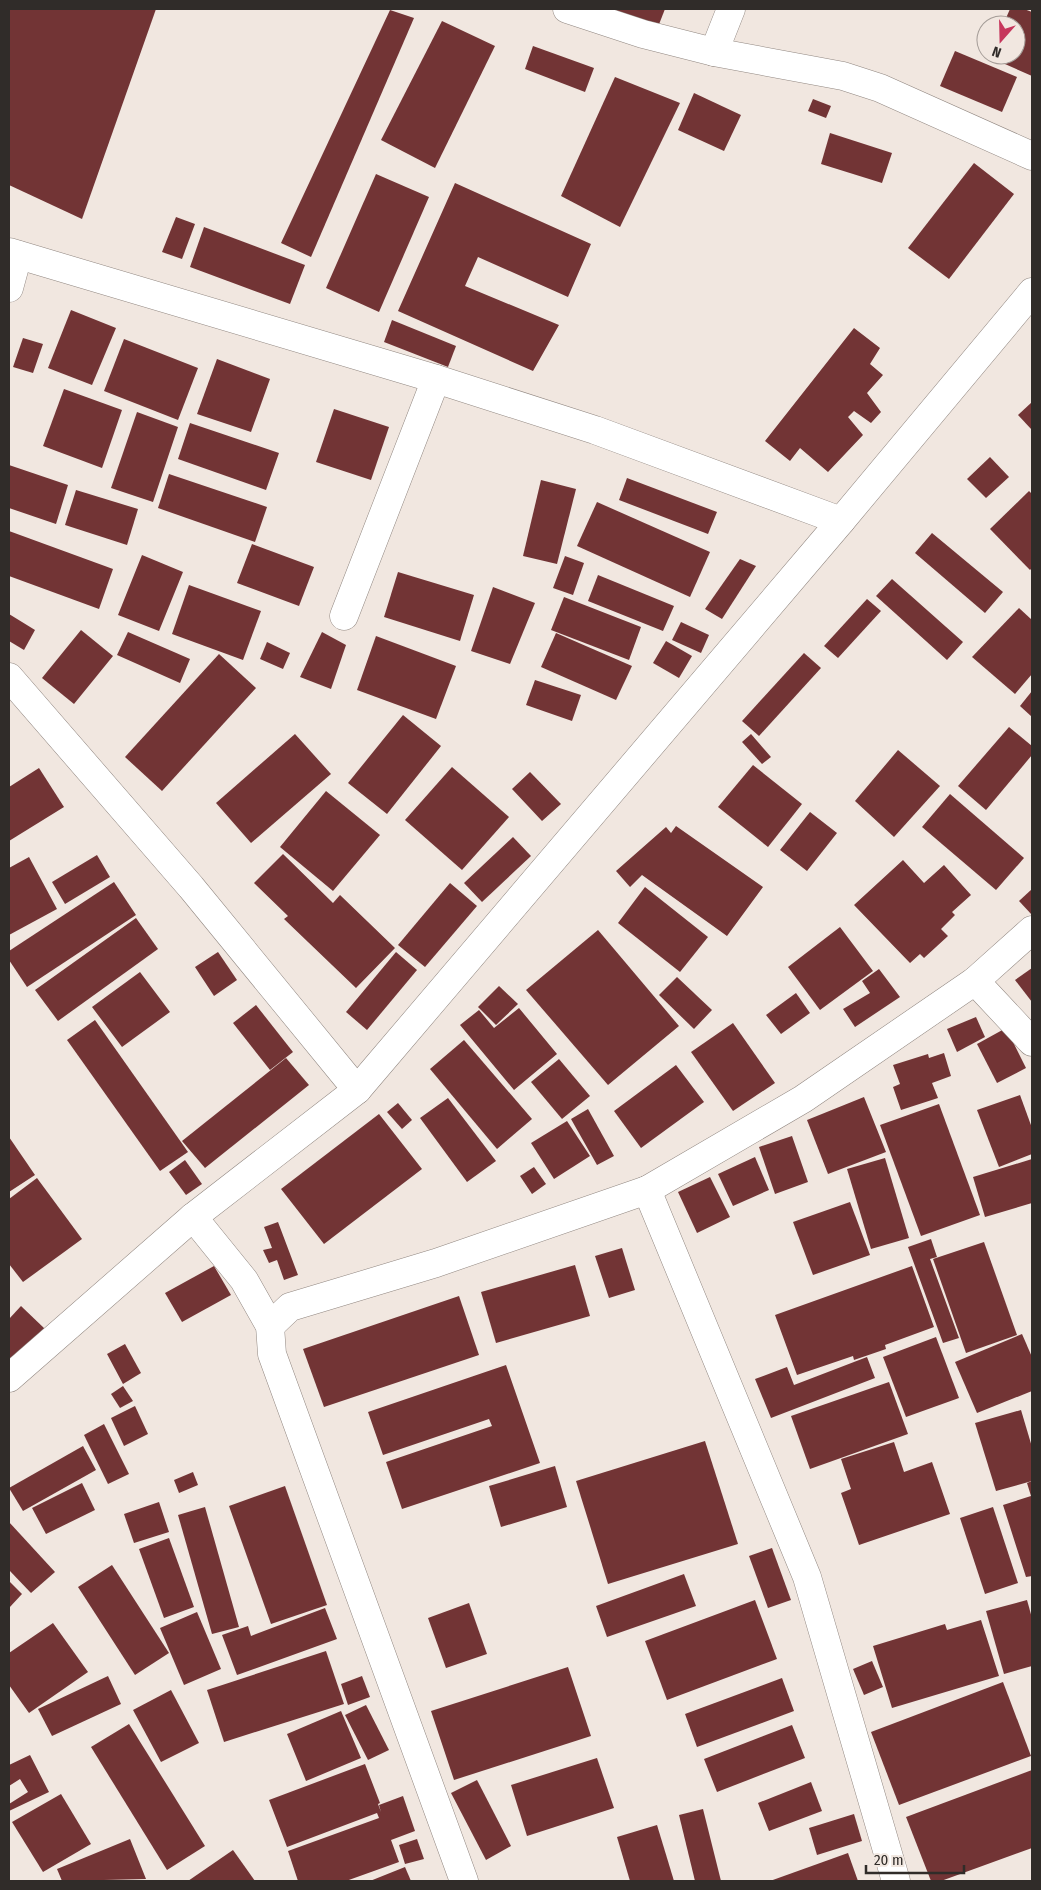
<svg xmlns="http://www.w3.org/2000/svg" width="1041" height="1890" font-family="'Fira Sans Condensed',sans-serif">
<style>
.building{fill:#723435}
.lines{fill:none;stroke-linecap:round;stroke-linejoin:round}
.minor-casing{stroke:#918781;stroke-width:29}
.minor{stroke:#fff;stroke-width:28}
</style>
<rect width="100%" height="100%" fill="#f1e7e0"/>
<g class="building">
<polygon points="9,9 156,9 82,219 9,185"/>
<polygon points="596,9 665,9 656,32"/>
<polygon points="1010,9 1024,9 1032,12 1032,76 989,57 990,55 1016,55 1016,25 1003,25"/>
<polygon points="390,10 414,18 311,257 281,243"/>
<polygon points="442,21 495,46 435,168 381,140"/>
<polygon points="533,46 594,68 585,92 525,69"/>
<polygon points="955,51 1017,77 1002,112 940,86"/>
<polygon points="615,77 680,103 620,227 561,196"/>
<polygon points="694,93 741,115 724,151 678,130"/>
<polygon points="813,99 831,106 826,118 808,111"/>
<polygon points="830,133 892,153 882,183 821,164"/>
<polygon points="974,163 1014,194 949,279 908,248"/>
<polygon points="376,174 429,197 379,312 326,288"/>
<polygon points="455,183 591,244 568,297 478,257 465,286 559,325 533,371 398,311"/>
<polygon points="176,217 195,224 182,259 162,252"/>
<polygon points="204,227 305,265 290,304 190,267"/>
<polygon points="71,310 116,328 92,385 48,368"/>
<polygon points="392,320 456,346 448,367 384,342"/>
<polygon points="854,328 880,348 870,364 883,375 867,393 881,412 871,423 854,411 848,417 863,435 828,472 800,448 790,461 765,441"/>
<polygon points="23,338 43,344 33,373 13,367"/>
<polygon points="124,339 198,368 178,420 104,391"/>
<polygon points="217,359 270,379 251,432 197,414"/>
<polygon points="64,389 122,410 102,468 43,446"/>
<polygon points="1032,402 1032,430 1018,415"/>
<polygon points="334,409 389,427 371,480 316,462"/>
<polygon points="137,412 178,427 153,502 111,488"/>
<polygon points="190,423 279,453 266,490 178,459"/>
<polygon points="990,457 1009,477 986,498 967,479"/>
<polygon points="9,465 68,485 56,524 9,508"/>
<polygon points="169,474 267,507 255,542 158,508"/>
<polygon points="627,478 717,512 708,534 619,500"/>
<polygon points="541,480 576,489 557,564 523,556"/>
<polygon points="76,490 138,509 127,545 65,525"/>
<polygon points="1029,491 1032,494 1032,568 1030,570 990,529"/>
<polygon points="597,502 710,552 690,597 577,546"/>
<polygon points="9,531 113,569 99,609 9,576"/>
<polygon points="932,533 1003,592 985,613 915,553"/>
<polygon points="252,544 314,567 299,606 237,583"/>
<polygon points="142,555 183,572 159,631 118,615"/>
<polygon points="565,556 584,563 573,595 553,588"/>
<polygon points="740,559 756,566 722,619 705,609"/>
<polygon points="398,572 474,595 460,641 384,617"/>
<polygon points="598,575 674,606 663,631 588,601"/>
<polygon points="892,579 963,642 947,660 876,596"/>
<polygon points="189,585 261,611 243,660 172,634"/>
<polygon points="493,587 535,603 510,664 471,651"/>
<polygon points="564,597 641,627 629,660 551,630"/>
<polygon points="867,599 881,611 838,658 824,646"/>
<polygon points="1019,608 1032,620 1032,674 1015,694 972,657"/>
<polygon points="9,614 35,630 24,650 9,641"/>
<polygon points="681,622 709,635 701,653 672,640"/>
<polygon points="81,630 113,656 74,704 42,678"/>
<polygon points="128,632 190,659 180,683 117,655"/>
<polygon points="322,632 346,645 331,689 300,677"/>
<polygon points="556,633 632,666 616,700 541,667"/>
<polygon points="376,636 456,666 436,719 357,690"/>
<polygon points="666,641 692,656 679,678 653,663"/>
<polygon points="267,642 290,653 283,669 260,659"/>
<polygon points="804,653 821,668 759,736 742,721"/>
<polygon points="219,654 256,688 162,791 125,757"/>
<polygon points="535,680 581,695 572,721 526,705"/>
<polygon points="1032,691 1032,717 1020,706"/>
<polygon points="403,715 441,746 387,814 348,783"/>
<polygon points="1009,727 1032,746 1032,755 986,810 958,786"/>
<polygon points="295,734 331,774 251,843 216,803"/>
<polygon points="751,734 771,757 762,764 742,742"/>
<polygon points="898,750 940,786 894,837 855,801"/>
<polygon points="753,765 802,804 768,847 718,807"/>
<polygon points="452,767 509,817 462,870 405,820"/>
<polygon points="39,768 64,807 9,841 9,787"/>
<polygon points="530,772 561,804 542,821 512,789"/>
<polygon points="326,791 380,835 333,891 280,847"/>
<polygon points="950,794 1024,858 996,890 922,827"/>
<polygon points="810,812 837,833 807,871 780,850"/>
<polygon points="676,826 763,887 727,936 642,875 630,887 616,871 666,827 671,833"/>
<polygon points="513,837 531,856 482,902 464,883"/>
<polygon points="283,854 333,903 340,895 395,948 356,988 284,919 288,916 254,883"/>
<polygon points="97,855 110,877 65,904 52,882"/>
<polygon points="29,857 57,909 9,935 9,868"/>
<polygon points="903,860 924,883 944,865 971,895 952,912 955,915 941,929 948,936 924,958 920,954 910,963 854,905"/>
<polygon points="114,882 136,915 27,987 9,960 9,951"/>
<polygon points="450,883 477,906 425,967 398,945"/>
<polygon points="645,887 708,937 680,972 618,923"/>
<polygon points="1032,889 1032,915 1019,901"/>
<polygon points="136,918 158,949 58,1021 35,990"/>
<polygon points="840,927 873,971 820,1010 788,967"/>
<polygon points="598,930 679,1026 608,1085 526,990"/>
<polygon points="218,952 237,980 214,996 195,967"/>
<polygon points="396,952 417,970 367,1030 346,1012"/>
<polygon points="1032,968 1032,1002 1015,980"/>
<polygon points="879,969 900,997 855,1027 843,1009 870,993 862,981"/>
<polygon points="140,972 170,1012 122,1047 92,1007"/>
<polygon points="677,977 712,1010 694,1029 659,995"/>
<polygon points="499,986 518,1004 496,1025 478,1007"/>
<polygon points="796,993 810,1013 781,1034 766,1015"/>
<polygon points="256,1005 293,1052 270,1070 233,1023"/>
<polygon points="519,1008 557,1054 514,1090 460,1025 479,1010 494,1028"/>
<polygon points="976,1017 985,1037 957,1052 947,1029"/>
<polygon points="95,1020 188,1152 160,1171 67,1040"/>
<polygon points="733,1023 775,1083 733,1111 691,1052"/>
<polygon points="1006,1028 1026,1068 997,1083 977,1044"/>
<polygon points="464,1040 532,1119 497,1149 430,1069"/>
<polygon points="944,1053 951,1076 932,1083 938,1098 901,1110 893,1087 900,1084 893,1065 928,1054 929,1058"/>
<polygon points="286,1058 309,1085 205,1168 182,1141"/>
<polygon points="559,1059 590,1096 562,1119 531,1082"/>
<polygon points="676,1065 704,1102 641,1148 614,1111"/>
<polygon points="1020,1095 1032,1128 1032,1154 999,1167 977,1110"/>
<polygon points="864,1097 886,1152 828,1174 807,1120"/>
<polygon points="448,1098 496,1161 467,1182 420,1118"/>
<polygon points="398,1103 412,1120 402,1129 387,1112"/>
<polygon points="939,1104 980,1215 921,1236 880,1125"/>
<polygon points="588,1109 614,1156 597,1165 571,1119"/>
<polygon points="379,1114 422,1169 324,1244 281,1189"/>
<polygon points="567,1121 590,1156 554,1179 531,1143"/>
<polygon points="792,1136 808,1182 775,1194 759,1147"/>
<polygon points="9,1137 35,1175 9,1192"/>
<polygon points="755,1157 769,1190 733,1206 718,1174"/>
<polygon points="885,1158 909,1238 871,1249 847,1169"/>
<polygon points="1032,1159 1032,1203 985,1217 973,1177"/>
<polygon points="185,1160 202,1184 186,1195 169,1172"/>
<polygon points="534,1167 546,1184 532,1194 520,1176"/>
<polygon points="710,1177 730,1217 697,1233 678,1192"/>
<polygon points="37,1178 82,1239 23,1282 9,1264 9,1199"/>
<polygon points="850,1202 870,1255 813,1275 793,1222"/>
<polygon points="278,1222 298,1275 284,1280 277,1260 269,1263 263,1250 272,1248 264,1227"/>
<polygon points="931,1239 937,1257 930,1259 959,1338 943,1343 908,1247"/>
<polygon points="984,1242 1017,1335 966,1353 933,1259"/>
<polygon points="622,1248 635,1290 609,1298 595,1256"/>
<polygon points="575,1265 590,1316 496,1343 481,1292"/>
<polygon points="214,1266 231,1295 182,1322 165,1293"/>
<polygon points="912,1266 934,1327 885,1345 886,1349 854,1360 853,1356 797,1375 775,1315"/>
<polygon points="459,1296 479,1355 324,1407 303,1349"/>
<polygon points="21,1306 45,1329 9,1364 9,1319"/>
<polygon points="1022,1334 1032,1357 1032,1391 977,1413 955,1362"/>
<polygon points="936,1337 959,1398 906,1417 883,1357"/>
<polygon points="125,1344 141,1373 123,1384 107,1354"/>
<polygon points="867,1357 875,1378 771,1418 755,1379 787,1367 794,1385"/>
<polygon points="506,1365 540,1463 402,1509 386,1462 492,1426 489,1419 383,1455 368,1412"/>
<polygon points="889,1382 908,1434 810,1469 791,1416"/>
<polygon points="123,1386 133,1401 120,1408 111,1394"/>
<polygon points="135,1406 148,1434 124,1446 111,1418"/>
<polygon points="1021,1410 1032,1447 1032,1481 996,1491 975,1423"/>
<polygon points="104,1424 129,1474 108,1484 84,1435"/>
<polygon points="705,1441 738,1544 608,1584 576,1481"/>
<polygon points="894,1442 904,1472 932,1462 950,1514 859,1545 841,1493 851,1489 841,1459"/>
<polygon points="83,1446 96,1470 23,1511 9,1488"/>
<polygon points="555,1466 567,1507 501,1527 489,1486"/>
<polygon points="193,1472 198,1485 179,1493 174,1480"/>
<polygon points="1032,1481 1032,1576 1026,1577 1003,1505 1031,1496 1027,1483"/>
<polygon points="82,1483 95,1510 46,1534 32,1508"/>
<polygon points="285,1486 327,1605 271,1624 229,1506"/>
<polygon points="159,1502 169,1532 134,1543 124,1514"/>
<polygon points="205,1507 239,1627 212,1634 178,1515"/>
<polygon points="993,1507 1018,1583 985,1594 960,1518"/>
<polygon points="9,1522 55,1572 31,1593 9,1570"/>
<polygon points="169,1538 194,1607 164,1618 139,1549"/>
<polygon points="772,1548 791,1600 768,1608 749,1556"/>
<polygon points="112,1565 169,1653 135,1675 78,1587"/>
<polygon points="684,1574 696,1606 607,1637 596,1606"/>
<polygon points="9,1581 22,1594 9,1608"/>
<polygon points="755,1600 777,1659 667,1700 645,1641"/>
<polygon points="1027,1600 1032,1618 1032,1666 1004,1674 986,1611"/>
<polygon points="469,1603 487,1654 446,1668 428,1618"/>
<polygon points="325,1608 337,1639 237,1675 222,1635 248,1626 251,1636"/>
<polygon points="197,1612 221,1669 184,1685 160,1628"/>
<polygon points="981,1620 999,1676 892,1708 873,1646 945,1624 947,1630"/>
<polygon points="53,1623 88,1672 29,1713 9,1685 9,1653"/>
<polygon points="326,1651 344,1704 224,1742 207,1690"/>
<polygon points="872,1661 883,1687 864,1695 853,1669"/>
<polygon points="568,1667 591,1736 454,1780 431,1711"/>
<polygon points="108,1676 121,1704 52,1736 38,1709"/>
<polygon points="362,1676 370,1697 348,1705 341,1684"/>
<polygon points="782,1678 794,1711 697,1747 685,1714"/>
<polygon points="1003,1682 1031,1756 899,1805 871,1732"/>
<polygon points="171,1690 199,1743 161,1762 133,1710"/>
<polygon points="366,1705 389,1750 368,1760 345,1715"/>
<polygon points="341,1711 361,1758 306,1781 287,1734"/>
<polygon points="129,1724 205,1846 167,1870 91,1747"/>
<polygon points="792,1725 805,1758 717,1792 704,1759"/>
<polygon points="30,1755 49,1792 9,1811 9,1804 28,1792 20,1779 9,1786 9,1765"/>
<polygon points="597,1758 614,1808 527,1836 511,1785"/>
<polygon points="365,1764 380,1803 378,1804 381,1812 379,1805 403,1796 415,1831 391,1840 399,1862 346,1881 298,1881 288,1851 379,1818 377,1813 287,1847 269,1800"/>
<polygon points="1032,1770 1032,1848 941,1881 931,1881 906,1817"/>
<polygon points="477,1780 511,1846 486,1860 451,1793"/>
<polygon points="811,1782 822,1811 769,1831 758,1803"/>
<polygon points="61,1794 91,1844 43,1872 12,1822"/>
<polygon points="703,1809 721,1881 695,1881 679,1815"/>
<polygon points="854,1814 862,1841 817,1855 809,1828"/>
<polygon points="657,1825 674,1881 630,1881 617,1837"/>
<polygon points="130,1839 146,1879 62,1881 57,1869"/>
<polygon points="417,1839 424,1859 405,1864 399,1845"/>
<polygon points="233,1850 255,1881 188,1881"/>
<polygon points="848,1853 858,1881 770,1881"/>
<polygon points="405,1867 411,1881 370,1881"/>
</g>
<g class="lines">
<g class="minor-casing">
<g id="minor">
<polyline points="567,9 643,34 714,52 843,76 880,88 1032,156"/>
<polyline points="714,52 731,9"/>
<polyline points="9,252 436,379 595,430 841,521"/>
<polyline points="9,288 18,255"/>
<polyline points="344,616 436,379"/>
<polyline points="9,677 191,887 357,1090"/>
<polyline points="975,981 1032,1042"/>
<polyline points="647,1190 807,1577 896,1881"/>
<polyline points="193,1217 244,1280 270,1326 272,1354 464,1881"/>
<polyline points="270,1326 290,1307 436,1263 647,1190 803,1099 975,981 1032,930"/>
<polyline points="9,1378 193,1217 357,1090 841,521 1032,292"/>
</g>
</g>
<use href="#minor" class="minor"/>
</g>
<rect width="1041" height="1890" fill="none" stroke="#302c29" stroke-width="20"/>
<g transform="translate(1001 40) rotate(200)"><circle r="24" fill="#f1e7e0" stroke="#a49c97"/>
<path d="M0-4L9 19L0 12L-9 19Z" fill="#c6375c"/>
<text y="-8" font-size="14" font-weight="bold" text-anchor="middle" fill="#302c29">N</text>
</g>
<path d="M866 1865v8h98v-8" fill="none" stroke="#302c29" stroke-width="2.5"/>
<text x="874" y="1865" font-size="15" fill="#302c29" stroke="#f1e7e0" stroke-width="4" paint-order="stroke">20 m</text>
</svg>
